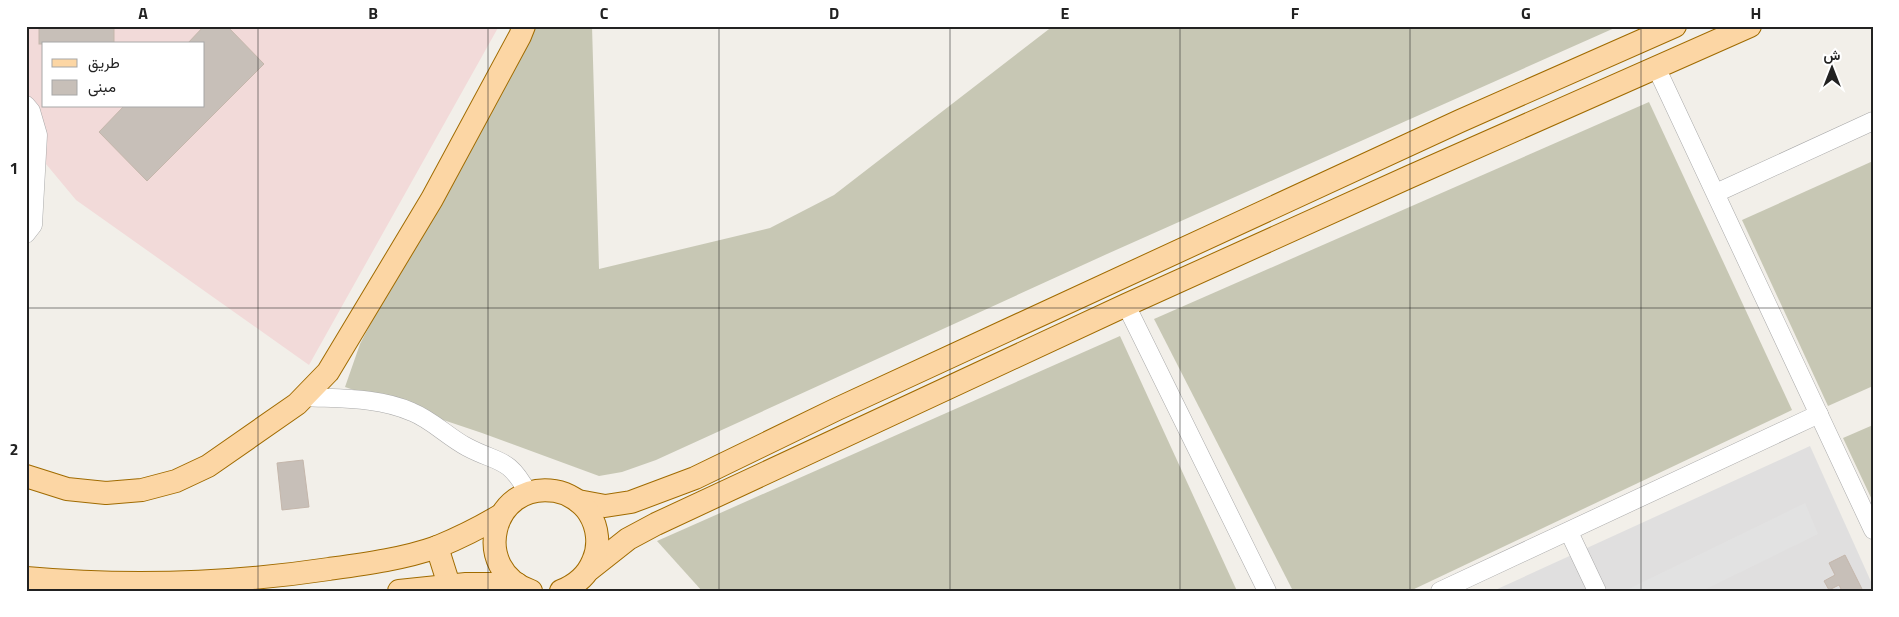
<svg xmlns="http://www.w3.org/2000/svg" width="1899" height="617" font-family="'Titillium Web',Vazirmatn,sans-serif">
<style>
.residential{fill:#e0dfdf}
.commercial{fill:#f2dad9;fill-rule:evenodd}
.construction{fill:#c7c7b4}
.parking{fill:#e2e2e2}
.building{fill:#c7bfb8;stroke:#c4b6ab}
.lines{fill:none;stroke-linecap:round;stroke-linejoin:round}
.minor-casing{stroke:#a9a9a9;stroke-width:19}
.major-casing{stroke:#a06b00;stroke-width:24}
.minor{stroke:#fff;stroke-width:18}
.major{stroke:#fcd6a4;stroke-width:22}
.grid{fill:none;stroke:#222;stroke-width:1;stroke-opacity:0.55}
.neatline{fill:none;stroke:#222;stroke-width:2}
.grid-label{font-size:16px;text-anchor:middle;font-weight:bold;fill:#222}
</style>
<rect width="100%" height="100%" fill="#f2efe9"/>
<polygon class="residential" points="1810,446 1873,586 1873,591 1493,591"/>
<path class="commercial" d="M 26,26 L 499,26 L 309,365 L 76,200 L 26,140 ZM 44,44 L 204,44 L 204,106 L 44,106 Z"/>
<g class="construction">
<polygon points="526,26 592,26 599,269 770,228 834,195 1053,26 1619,26 1107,254 656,460 622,472 599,476 482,433 345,387 360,344"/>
<polygon points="1649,102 1792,410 1410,591 1293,591 1154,319"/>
<polygon points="1873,161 1873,386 1828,406 1742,220"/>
<polygon points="1120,336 1237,591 702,591 657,541"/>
<polygon points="1873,425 1873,502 1843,438"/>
</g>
<polygon class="parking" points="1805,503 1818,534 1702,591 1624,591"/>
<g class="building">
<rect x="39" y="26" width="75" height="18"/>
<polygon points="204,26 227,26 264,64 147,181 99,132 124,106 204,106 204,44 187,44"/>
<polygon points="303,460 309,507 282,510 277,463"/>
<polygon points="1845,555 1863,591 1842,591 1839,585 1829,590 1824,581 1835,575 1829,563"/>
</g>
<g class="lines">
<g class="minor-casing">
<g id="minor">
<polyline points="1656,67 1873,530"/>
<polyline points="26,105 31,111 38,135 33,225 26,234"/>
<polyline points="1716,193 1873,121"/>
<polyline points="1126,305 1267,591"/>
<path d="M 304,397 C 340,399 378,397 412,412 C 432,420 448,437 467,447 C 499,464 508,456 528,493"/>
<polyline points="1569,532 1597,591"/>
<polyline points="1440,591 1819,414"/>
</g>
</g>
<g class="major-casing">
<g id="major">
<polyline points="26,476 67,489 106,493 142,490 176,481 208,466 297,404 328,372 432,199 520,36 524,26"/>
<polyline points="578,501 605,506 631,502 695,478 837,409 1460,121 1675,26"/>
<polyline points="437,547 449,585"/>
<polyline points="590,569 628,539 656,524 1126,305 1409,177 1750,26"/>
<path d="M 26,578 C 127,587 229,584 329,569 C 365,564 403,559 437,547 C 459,538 481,527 501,515"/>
<polyline points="399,591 466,584 517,584"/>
<path d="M 531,591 C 470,570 491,481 555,491 C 568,493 582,502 589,513 C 598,527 600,546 593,561 C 587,576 576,585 561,591"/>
</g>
</g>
<use href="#minor" class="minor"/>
<use href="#major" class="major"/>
</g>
<path class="grid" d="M 258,26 L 258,591M 488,26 L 488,591M 719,26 L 719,591M 950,26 L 950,591M 1180,26 L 1180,591M 1410,26 L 1410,591M 1641,26 L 1641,591M 26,308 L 1873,308"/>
<rect width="1899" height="617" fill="none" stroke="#ffffff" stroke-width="55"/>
<rect x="42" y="42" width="162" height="65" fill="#ffffff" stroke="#a7a7a7"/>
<rect x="52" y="59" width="25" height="8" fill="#fcd6a4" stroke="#a7a7a7"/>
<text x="88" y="68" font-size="15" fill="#222222">طريق</text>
<rect x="52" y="80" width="25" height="15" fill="#c7bfb8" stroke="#a7a7a7"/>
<text x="88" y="92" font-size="15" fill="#222222">مبنى</text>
<g transform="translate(1832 68)" stroke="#ffffff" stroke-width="4" paint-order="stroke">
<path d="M0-4L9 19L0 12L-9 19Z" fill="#222222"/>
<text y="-8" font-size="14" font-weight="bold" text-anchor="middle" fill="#222222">ش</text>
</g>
<rect x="28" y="28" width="1844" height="562" class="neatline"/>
<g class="grid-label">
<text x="143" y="19">A</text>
<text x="373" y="19">B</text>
<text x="604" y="19">C</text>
<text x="834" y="19">D</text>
<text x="1065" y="19">E</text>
<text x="1295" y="19">F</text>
<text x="1526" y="19">G</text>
<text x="1756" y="19">H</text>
<text x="14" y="174">1</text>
<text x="14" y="455">2</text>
</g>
</svg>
